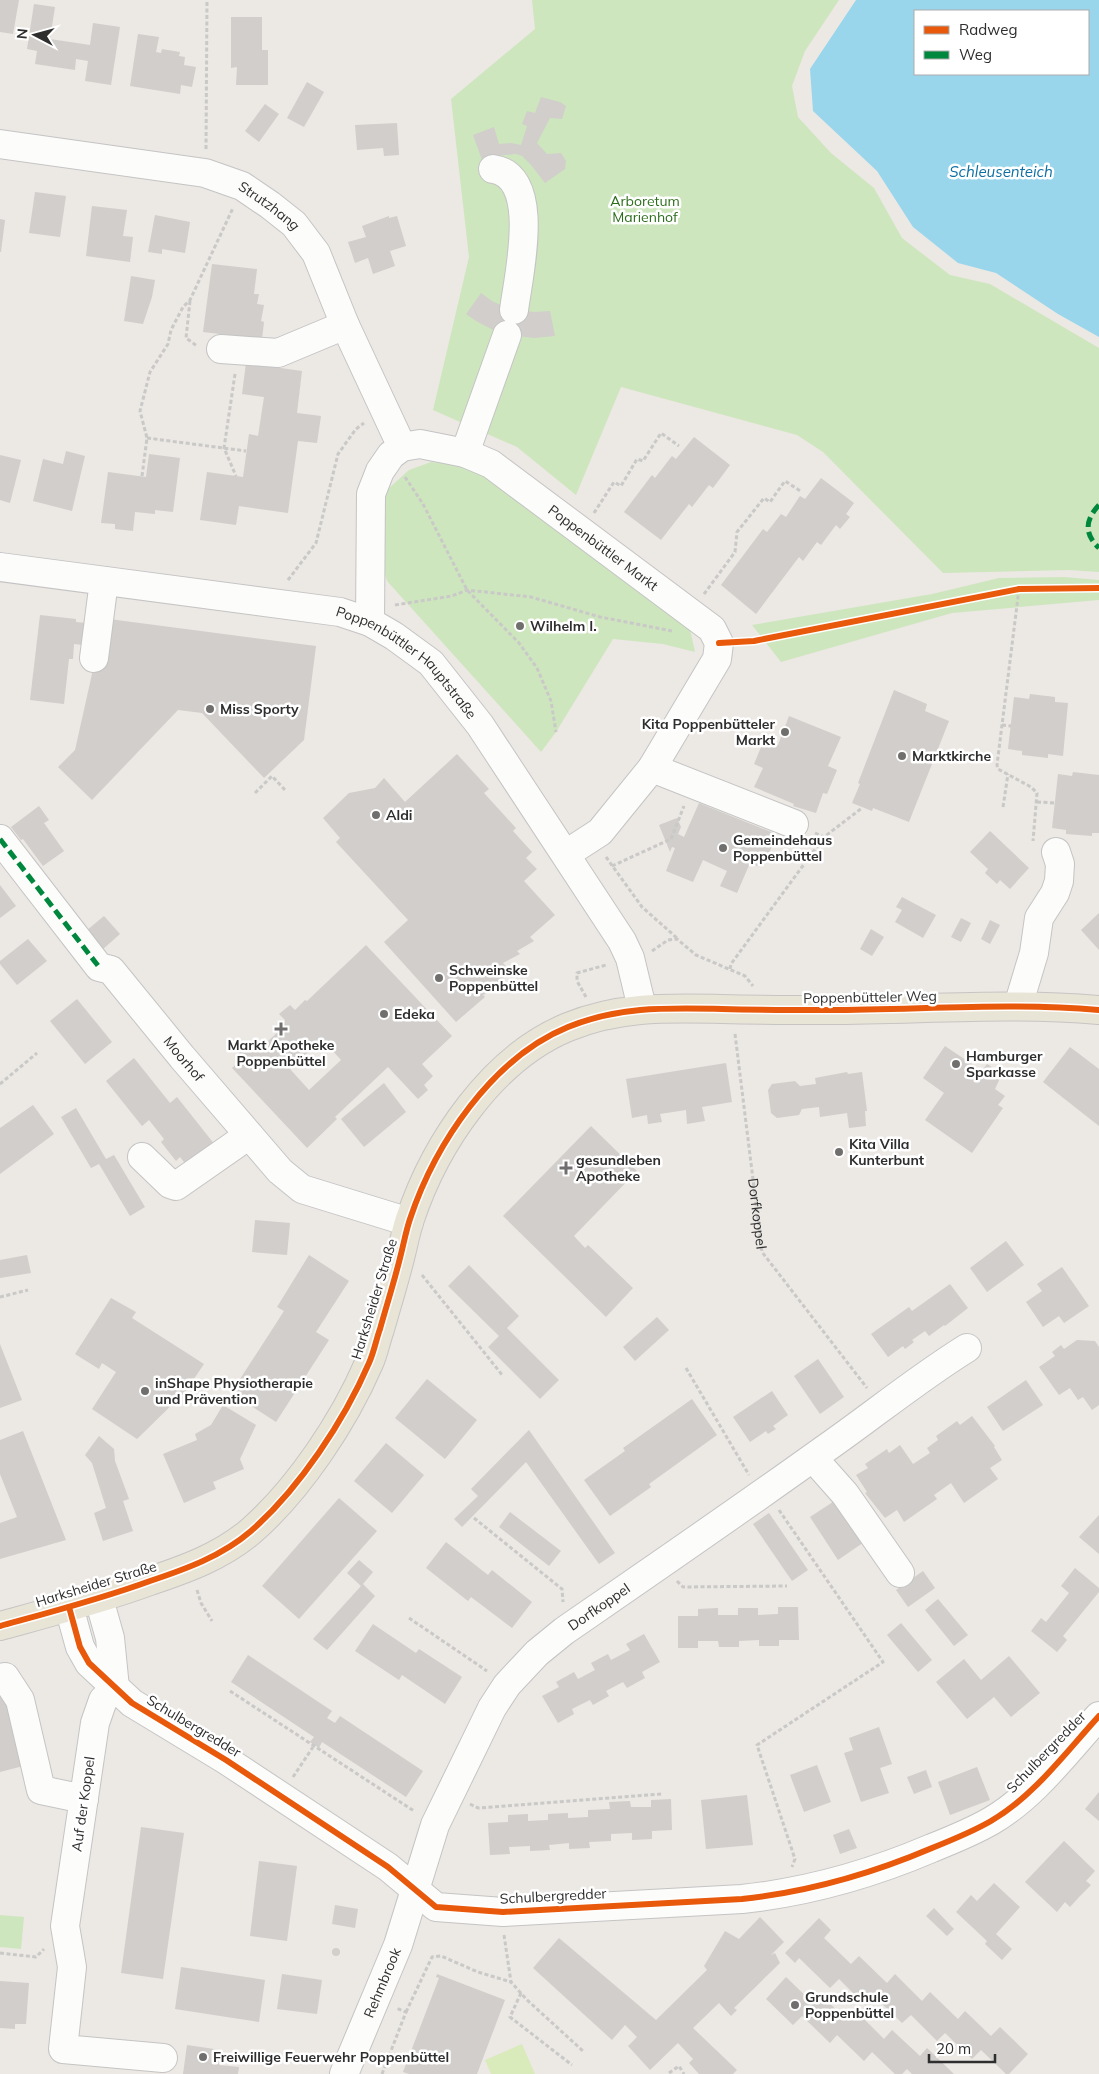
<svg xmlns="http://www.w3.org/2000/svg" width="1099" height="2074" font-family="Mulish,sans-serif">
<rect width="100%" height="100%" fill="#ece8e4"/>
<g fill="#cee6be">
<path d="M532,0H839L805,51L792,86L798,117L831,153L874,188L902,238L950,275L990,284L1099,348V572L1069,570L943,573L823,452L797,435L621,387L576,495L517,447L433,410L469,257L451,99L535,29Z"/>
<path d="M431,462L482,468L690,629L695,652L663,644L613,639L556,732L541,752L387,581L376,541L379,517L388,489L409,470Z"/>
<path d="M1064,577L1099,580V600L952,613L781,662L752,625L932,594L999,578Z"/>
<path d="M0,1915L24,1917L21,1949L0,1947Z"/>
</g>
<path fill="#d9eabb" d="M522,2044L535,2074H491L485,2060Z"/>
<path fill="#99d6ec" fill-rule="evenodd" d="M856,0H1099V337L1058,314L996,273L958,263L913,227L877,171L813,111L810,69ZM915,11H1088V74H915Z"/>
<g fill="#d1cecb" fill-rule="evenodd">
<path d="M0,0H19L13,34L0,32Z"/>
<path d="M34,4L55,7L50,39L90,45L93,23L120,27L111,85L85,81L88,61L76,59L75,70L35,64L37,51L27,49Z"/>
<path d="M231,17H262V50H268V85H236L237,67L231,68Z"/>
<path d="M138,34L159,37L156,52L161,53L162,49L180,52L179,56L185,57L184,65L196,67L192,87L181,85L180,94L130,86Z"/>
<path d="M307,82L324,92L304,127L287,118Z"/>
<path d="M541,97L560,102L566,106L562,119L550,118L537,143L547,154L561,153L566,161L565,169L545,183L531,165L522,156L516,154L495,156L482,160L473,135L494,127L499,144L511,143L521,145L527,126L522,124L527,111L535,113Z"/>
<path d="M265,104L279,114L259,142L245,131Z"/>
<path d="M397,123L399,155L384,156L383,148L357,150L355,125Z"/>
<path d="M35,192L66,196L60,237L29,233Z"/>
<path d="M92,206L127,210L123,236L133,237L130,262L86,256Z"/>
<path d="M155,215L190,222L185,253L162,249V254L148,252Z"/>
<path d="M389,216V218L397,216L406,246L390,251L395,266L373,274L368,258L355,263L348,242L366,237L362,226Z"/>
<path d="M0,219L5,220L1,252H0Z"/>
<path d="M212,264L257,269L254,294H259L257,304L264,305L261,321L264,322L262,339L203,332Z"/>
<path d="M131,276L155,280L152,297L143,324L124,321Z"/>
<path d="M481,293L492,301L507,308L534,312L550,311L555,336L534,338L507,335L499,333L476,321L466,314Z"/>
<path d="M246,363L302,371L297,413L321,416L317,443L298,441L288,513L239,506L236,525L200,520L207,472L243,477L249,434L258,436L264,397L242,394Z"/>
<path d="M694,437L730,465L713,488L709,485L692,507L689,504L661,540L624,512L652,475L655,478L672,456L676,459Z"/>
<path d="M66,451L85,456L72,511L33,501L43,459L63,464Z"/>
<path d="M149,454L180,458L173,512L155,510V514L135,512L133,531L115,529V524L101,523L108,472L146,477Z"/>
<path d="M0,455L21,460L10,503L0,500Z"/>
<path d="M821,478L854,503L846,514L850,517L840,529L836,525L821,545L817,542L803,561L799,557L756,614L721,585L763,529L767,532L781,514L786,517L800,496L805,499Z"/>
<path d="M40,615L76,619V622L86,623L83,645L74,644L73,659H69L64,704L30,700Z"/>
<path d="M109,619L316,646L304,740L264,778L202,713L178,710L92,800L58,767L75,750L94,665Z"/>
<path d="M894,690L927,704L925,711L949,721L909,822L873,808L872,811L852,803L860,784L858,783Z"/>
<path d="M1030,694L1055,697V702L1068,703L1063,756L1048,754V758L1022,755V751L1008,749L1014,697L1029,699Z"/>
<path d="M789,716L841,737L828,766L837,770L827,794L823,793L816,813L793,806L794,804L754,787L763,768L754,764L764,740L778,745Z"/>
<path d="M457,754L489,789L484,793L516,828L513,831L532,852L526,858L537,869L524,881L555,915L530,937L534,941L517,951L520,954L503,963L511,972L500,981L502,985L483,995L485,997L456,1022L384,942L408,920L336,842L340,838L323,818L349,793L375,788L384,778L405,802Z"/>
<path d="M1073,772L1099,775V833H1092V836L1066,834V830L1052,828L1058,774L1072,776Z"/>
<path d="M699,803L776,834L770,851L760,867L750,863L737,893L720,886L727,871L703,860L693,882L666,871L675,848L672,847L670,852L659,825L677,818L681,827L678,834L684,837Z"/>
<path d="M39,806L49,820L44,823L64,851L43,866L23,839L21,840L11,827Z"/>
<path d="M990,831L1029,868L1010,889L1000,880L997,884L985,873L988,869L970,852Z"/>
<path d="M0,885L16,906L0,918Z"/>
<path d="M902,897L936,915L923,938L895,922L902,910L896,907Z"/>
<path d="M1099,913V950L1081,930Z"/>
<path d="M104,916L120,934L102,950L86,931Z"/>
<path d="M961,918L971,923L961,942L951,937Z"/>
<path d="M990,920L1000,925L990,944L981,939Z"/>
<path d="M871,929L884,937L872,956L860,949Z"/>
<path d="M28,939L47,961L17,985L0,964V961Z"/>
<path d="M366,945L452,1036L422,1064L433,1076L424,1085L428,1090L418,1099L388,1067L335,1117L337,1119L307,1148L232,1068L243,1058L238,1053L250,1042L254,1047L262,1039L266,1043L278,1032L275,1029L285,1020L279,1014L290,1005L295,1010L305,1000L307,1001ZM322,1039L341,1060L309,1090L290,1069Z"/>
<path d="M77,999L112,1042L85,1064L50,1021Z"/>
<path d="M945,1046L982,1071L987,1064L1002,1074L995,1089L1005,1096L998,1105L1003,1108L972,1153L925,1120L944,1093L923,1078Z"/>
<path d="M1070,1047L1099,1069V1126L1043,1082Z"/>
<path d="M134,1058L170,1103L177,1097L219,1150L191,1171L180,1157L176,1161L161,1142L164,1139L149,1120L142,1126L106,1081Z"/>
<path d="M726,1063L732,1102L702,1107L705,1121L687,1124L686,1110L660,1114L662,1122L648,1124L647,1115L632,1118L626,1079Z"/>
<path d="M847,1072L848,1074L862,1072L867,1111H865L866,1126L849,1128L847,1113L820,1117L819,1107L802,1109L799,1115L777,1118L771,1113L768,1090L772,1084L795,1081L800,1086L816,1084L815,1078Z"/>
<path d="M384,1083L406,1112L364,1147L341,1119Z"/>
<path d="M33,1105L54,1134L0,1174V1128Z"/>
<path d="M76,1108L106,1159L114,1155L145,1207L130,1216L99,1164L91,1168L61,1117Z"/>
<path d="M591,1126L637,1171L574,1236L585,1248L588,1245L633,1288L606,1317L503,1216Z"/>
<path d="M255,1220L290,1223L287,1255L252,1252Z"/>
<path d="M1006,1241L1024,1265L987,1292L970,1268Z"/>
<path d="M27,1255L31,1273L0,1278V1260Z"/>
<path d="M309,1255L349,1281L316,1332L329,1340L276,1422L231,1393L284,1311L277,1307Z"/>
<path d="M469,1265L519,1316L507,1328L559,1380L540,1399L488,1347L499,1336L448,1286Z"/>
<path d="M1062,1267L1089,1306L1064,1323L1059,1316L1043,1327L1026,1302L1042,1291L1037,1284Z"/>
<path d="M950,1284L968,1308L945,1326L944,1325L929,1336L925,1331L912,1340L914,1342L905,1349L903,1346L888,1357L871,1334L909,1307L912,1311Z"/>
<path d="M111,1298L136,1312L132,1318L204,1364L185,1392L137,1439L92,1409L116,1372L102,1363L99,1369L75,1354Z"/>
<path d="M657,1317L669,1330L635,1361L623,1347Z"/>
<path d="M1077,1340L1095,1341L1099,1347V1405L1092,1410L1083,1397L1078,1400L1070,1388L1059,1395L1039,1367L1055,1356L1052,1352L1061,1345L1064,1349Z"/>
<path d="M0,1344L22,1400L0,1408Z"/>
<path d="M818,1359L844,1397L820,1414L794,1376Z"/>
<path d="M427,1379L477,1420L445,1459L395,1418Z"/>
<path d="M1026,1380L1043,1405L1003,1431L987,1407Z"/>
<path d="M772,1391L788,1415L773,1426L776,1429L768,1434L766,1431L750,1442L733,1417Z"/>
<path d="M692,1399L717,1435L649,1484L651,1487L610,1516L584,1480L625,1451L623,1448Z"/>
<path d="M223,1405L256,1425L240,1459L244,1469L213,1482L216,1489L184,1503L163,1454L197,1440L195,1434L211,1425Z"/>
<path d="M972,1416L995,1446L994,1447L1002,1460L990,1468L998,1479L964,1503L951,1483L934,1495L937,1499L904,1522L897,1510L885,1518L865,1493L867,1492L856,1475L868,1468L865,1464L887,1449L889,1453L900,1445L913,1464L930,1453L927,1448L938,1440L936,1436L957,1421L960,1425Z"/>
<path d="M529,1430L615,1553L599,1564L526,1462L462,1527L454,1519L478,1496L471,1489Z"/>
<path d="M23,1431L66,1540L0,1559V1523L17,1517L0,1474V1440Z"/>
<path d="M99,1436L114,1449L115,1461L129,1499L123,1501L133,1531L103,1541L94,1513L106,1508L92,1463L85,1455Z"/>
<path d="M386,1443L424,1475L392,1513L354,1481Z"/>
<path d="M842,1496L870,1538L838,1560L810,1517Z"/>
<path d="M339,1498L377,1531L299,1619L262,1586Z"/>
<path d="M510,1512L561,1551L549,1566L499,1527Z"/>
<path d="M769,1513L808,1570L792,1581L753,1524Z"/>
<path d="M1099,1515V1554L1079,1537Z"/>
<path d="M446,1542L488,1575L492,1570L532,1602L512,1628L471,1597L468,1601L426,1568Z"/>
<path d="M359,1560L373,1572L363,1584L375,1596L327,1650L313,1639L361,1586L347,1573Z"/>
<path d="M1075,1568L1099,1588V1592L1063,1636L1067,1640L1057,1652L1031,1631L1041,1618L1046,1622L1069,1593L1061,1586Z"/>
<path d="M923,1571L935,1588L908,1607L896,1590Z"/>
<path d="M938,1599L968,1635L954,1646L925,1610Z"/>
<path d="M778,1607H798L799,1640H779V1646H759V1640L739,1641V1647H719L718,1641H698V1648H678V1616H698V1609L718,1608V1615H738V1608H758V1615L778,1614Z"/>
<path d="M901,1623L932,1660L918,1672L887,1635Z"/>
<path d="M373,1624L416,1653L419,1649L462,1677L445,1704L402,1675L399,1680L355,1651Z"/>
<path d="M644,1634L660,1662L642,1672L645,1678L627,1688L623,1682L606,1691L609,1696L593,1705L590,1700L572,1709L574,1714L558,1723L542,1696L559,1687L556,1682L574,1672L578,1679L595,1670L591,1663L608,1654L611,1660L630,1650L626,1644Z"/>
<path d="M248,1655L332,1711L327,1718L335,1723L340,1716L423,1771L406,1797L322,1742L319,1748L310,1742L314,1737L231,1682Z"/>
<path d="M1009,1656L1040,1693L1011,1717L994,1697L967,1719L936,1682L964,1659L981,1680Z"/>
<path d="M0,1697L9,1699L27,1765L0,1772Z"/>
<path d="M879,1727L892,1764L880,1768L889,1793L861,1802L844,1753L853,1750L849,1738Z"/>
<path d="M817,1765L831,1802L804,1812L790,1775Z"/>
<path d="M977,1767L990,1800L950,1815L938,1782Z"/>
<path d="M926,1770L932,1787L914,1794L907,1777Z"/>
<path d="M1099,1792V1821L1085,1809Z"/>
<path d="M747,1795L753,1845L706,1849L701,1800Z"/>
<path d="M671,1799L672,1830L652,1831V1839L632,1840V1833L611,1834V1841L589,1842L590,1848L569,1849V1843L549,1845L550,1850L530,1851V1846L509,1847L510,1854L490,1855L488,1823L508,1822V1815L528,1814V1821L548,1820V1814L568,1813V1818L588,1817V1810L610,1809L609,1802L630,1801L631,1807H651V1800Z"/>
<path d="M141,1827L184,1833L163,1979L121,1973Z"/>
<path d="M849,1829L857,1848L840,1854L833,1835Z"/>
<path d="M1064,1841L1095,1871L1086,1881L1091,1885L1080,1896L1070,1907L1065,1902L1057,1912L1025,1882Z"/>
<path d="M259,1861L297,1866L287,1941L250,1936Z"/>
<path d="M994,1883L1020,1907L996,1934L1012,1949L1002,1960L985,1944L987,1941L956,1912L971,1895L977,1901Z"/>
<path d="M335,1905L358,1909L355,1928L332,1924Z"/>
<path d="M934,1908L954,1929L947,1936L926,1916Z"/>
<path d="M760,1917L784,1942L771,1955L775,1953L780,1963L734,2008L737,2010L731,2016L719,2003L693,2028L737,2070L733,2074H699L689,2063L693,2059L678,2043L650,2070L628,2046L637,2037L625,2025L612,2040L533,1968L559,1938L656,2020L707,1970L704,1966L725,1931L739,1939Z"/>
<path d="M819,1918L831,1930L824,1938L851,1964L859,1956L887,1983L895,1974L922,2001L930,1992L958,2019L965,2011L991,2036L1000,2027L1028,2054L1009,2074H1006L981,2050L972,2059L945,2033L937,2041L911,2015L902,2023L875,1997L866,2006L839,1979L830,1988L799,1958L795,1963L785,1953Z"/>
<circle cx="336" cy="1952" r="4"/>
<path d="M181,1967L265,1980L259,2022L175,2009Z"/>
<path d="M282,1974L322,1980L317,2014L277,2009Z"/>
<path d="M437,1974L505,2000L477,2074H409L403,2072L439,1978L436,1977Z"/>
<path d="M786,1977L813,2003L821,1995L848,2021L857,2012L884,2039L892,2030L920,2056L927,2048L954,2074H912L907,2069L902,2074H895L872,2052L864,2061L837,2035L830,2043L802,2016L793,2025L766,1999Z"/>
<path d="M0,1981L29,1983L26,2024H15V2029L0,2028Z"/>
<path d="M187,2045L221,2050L219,2065L239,2067L238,2074H183Z"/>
</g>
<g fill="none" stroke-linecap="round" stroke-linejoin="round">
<g stroke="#c5c4c5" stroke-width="30">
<g id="minor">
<path id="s2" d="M0,144L205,173L242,186L270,205L294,224L316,253L345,325L402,447"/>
<path d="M493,169C543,176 518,277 514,310"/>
<path d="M221,349L278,353L345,325"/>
<path d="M465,453L507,335"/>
<path id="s3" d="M0,567L340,612L370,622L394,636L431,663L480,725L622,941L630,958L642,1008"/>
<path id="s4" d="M370,622L371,494L380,471L391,455L402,447L420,444L465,453L491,464L712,629L719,643L717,659L652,768L600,832L566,854"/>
<path d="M94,658L104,581"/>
<path d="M652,768L794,824"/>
<path id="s5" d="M0,839L99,967L111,970L182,1057L280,1171L302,1189L409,1222"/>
<path d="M1018,1006L1034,953L1039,918L1055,893L1059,881L1060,864L1056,852"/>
<path d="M142,1157L170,1184L176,1186L249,1135"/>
<path d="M813,1458L845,1494L900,1573"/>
<path d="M99,1599L110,1638L115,1688"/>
<path d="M69,1607L80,1647L89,1663L132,1703L226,1760L388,1867L436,1907L503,1912L742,1899C808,1892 871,1874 932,1848C952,1840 972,1832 991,1821C1034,1796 1066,1752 1099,1716"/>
<path d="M0,1678L5,1677L20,1700L41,1790L84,1799"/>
<path d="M115,1688L103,1700L95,1723L65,1926L72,1967L63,2049L163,2058"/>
<path id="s6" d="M344,2074L398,1945L435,1825L492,1708L507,1685L537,1653L564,1631C651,1571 737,1512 822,1451C871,1417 917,1379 967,1348"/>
</g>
</g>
<g stroke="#c6c5c4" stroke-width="30">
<path id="major" d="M0,1626C51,1612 101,1599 150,1581C186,1569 222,1556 251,1531C299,1489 344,1421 369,1363C374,1352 376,1340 380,1329C387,1304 395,1279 401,1254C404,1242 406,1231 410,1219C435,1144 492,1058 568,1027C620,1006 667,1008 722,1009C758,1010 793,1010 829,1010C919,1010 1009,1002 1099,1010"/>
</g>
<g stroke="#c9c9c8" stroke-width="3" stroke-dasharray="4 2.5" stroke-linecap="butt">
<path d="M206,149L207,0"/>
<path d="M190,301L186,338L197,346"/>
<path d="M235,374L224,448L236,476"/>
<path d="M147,438L246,451"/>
<path d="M142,476L147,438L140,411L150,372L168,344L171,330L183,307L190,300L233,208"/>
<path d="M405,477L423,504L467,590L519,643L537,668L551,701L556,732"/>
<path d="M594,513L614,482L621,486L637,459L643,461L661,433L679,446"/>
<path d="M288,580L316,543L338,454L356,429L364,423"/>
<path d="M1019,589L997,765L998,769L1031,787L1037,793L1033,841"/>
<path d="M704,594L735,552L737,532L764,498L770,502L785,481L802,492"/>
<path d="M395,605L452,596L467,590L531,597L600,617L672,631"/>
<path d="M1002,725L1011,726"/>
<path d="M255,793L272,776L286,791"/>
<path d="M1037,802L1055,803"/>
<path d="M1003,807L1008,774"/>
<path d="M815,833L824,837L862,808"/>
<path d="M606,857L642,907L677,938"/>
<path d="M612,866L671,839L684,806"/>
<path d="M652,951L668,940L677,939L696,955L745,976L753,986"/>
<path d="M730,969L731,964L824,837"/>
<path d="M586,997L577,981V973L606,965"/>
<path id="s1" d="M735,1034L762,1252L867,1388"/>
<path d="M0,1084L37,1053"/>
<path d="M422,1275L503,1376"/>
<path d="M0,1297L28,1290"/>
<path d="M686,1368L749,1475"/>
<path d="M779,1510L883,1662L757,1745L795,1859L792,1867"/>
<path d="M474,1518L562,1589L563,1602"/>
<path d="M677,1581L683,1587L787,1586"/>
<path d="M197,1590L201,1603L212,1621"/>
<path d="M409,1618L487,1671"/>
<path d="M230,1691L414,1811"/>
<path d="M293,1777L313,1747"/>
<path d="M470,1804L478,1808L662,1794"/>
<path d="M504,1935L511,1982L526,1999L583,2051"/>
<path d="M0,1953L36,1957L44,1949"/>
<path d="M521,1993L510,2017L572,2065"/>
<path d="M406,2012L432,1957L441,1956L478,1972L511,1982"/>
<path d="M669,2073L679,2066L684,2074"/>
<path d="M382,2074L406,2012L396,2008"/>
</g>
<use href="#minor" stroke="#fcfcfb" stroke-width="28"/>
<use href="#major" stroke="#e8e4d6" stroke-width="28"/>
<g stroke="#00873e" stroke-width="5" stroke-dasharray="10 5" stroke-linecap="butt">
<path d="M1099,505C1085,520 1084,534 1099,548"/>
<path d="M0,839L99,967"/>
</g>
<g stroke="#fff" stroke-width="9">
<g id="cycleway">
<path d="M719,643L754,641L1019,589L1099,588"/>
<path d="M69,1607L80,1647L89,1663L132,1703L226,1760L388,1867L436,1907L503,1912L742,1899C808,1892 871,1874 932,1848C952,1840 972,1832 991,1821C1034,1796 1066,1752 1099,1716"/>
<path d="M0,1626C51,1612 101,1599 150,1581C186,1569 222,1556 251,1531C299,1489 344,1421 369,1363C374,1352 376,1340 380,1329C387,1304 395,1279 401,1254C404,1242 406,1231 410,1219C435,1144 492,1058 568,1027C620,1006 667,1008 722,1009C758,1010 793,1010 829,1010C919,1010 1009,1002 1099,1010"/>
</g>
</g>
<use href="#cycleway" stroke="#e8590c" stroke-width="6"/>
</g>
<g fill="#706f6e" stroke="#fff" stroke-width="2">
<circle cx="520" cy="626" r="5"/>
<circle cx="210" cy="709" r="5"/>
<circle cx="785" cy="732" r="5"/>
<circle cx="902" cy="756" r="5"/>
<circle cx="376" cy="815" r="5"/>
<circle cx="723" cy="848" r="5"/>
<circle cx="439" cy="978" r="5"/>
<circle cx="384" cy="1014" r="5"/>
<path d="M278.5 1021.5h5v5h5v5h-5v5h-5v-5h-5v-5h5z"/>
<circle cx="956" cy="1064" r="5"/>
<circle cx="839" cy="1152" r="5"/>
<path d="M563.5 1160.5h5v5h5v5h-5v5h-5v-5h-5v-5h5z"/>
<circle cx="145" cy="1391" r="5"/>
<circle cx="795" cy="2005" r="5"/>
<circle cx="203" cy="2057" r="5"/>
</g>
<g text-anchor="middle" stroke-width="5" stroke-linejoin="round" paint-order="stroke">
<g font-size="14" fill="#2c6e1b" stroke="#fff">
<text x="645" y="206">Arboretum<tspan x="645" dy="16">Marienhof</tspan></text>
</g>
<g font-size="14" fill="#2e2e2e" stroke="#fff">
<text dy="5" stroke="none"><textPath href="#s2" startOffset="280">Strutzhang</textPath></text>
<text dy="5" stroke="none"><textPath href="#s4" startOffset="418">Poppenbüttler Markt</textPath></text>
<text dy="5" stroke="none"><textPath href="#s3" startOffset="428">Poppenbüttler Hauptstraße</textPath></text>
<text transform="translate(870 997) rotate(-1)" y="5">Poppenbütteler Weg</text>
<text dy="5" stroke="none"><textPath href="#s5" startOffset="289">Moorhof</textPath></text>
<text dy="5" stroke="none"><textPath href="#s1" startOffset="181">Dorfkoppel</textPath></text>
<text transform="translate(374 1299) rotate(-73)" y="5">Harksheider Straße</text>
<text transform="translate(96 1584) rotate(-17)" y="5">Harksheider Straße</text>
<text dy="5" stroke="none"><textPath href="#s6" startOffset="544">Dorfkoppel</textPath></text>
<text transform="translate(194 1726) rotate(31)" y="5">Schulbergredder</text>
<text transform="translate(1046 1752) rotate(-46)" y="5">Schulbergredder</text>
<text transform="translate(83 1804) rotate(-82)" y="5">Auf der Koppel</text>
<text transform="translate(553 1896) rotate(-3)" y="5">Schulbergredder</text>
<text dy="5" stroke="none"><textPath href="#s6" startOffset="99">Rehmbrook</textPath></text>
</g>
<g font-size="14" font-weight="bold" fill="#2e2e2e" stroke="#fff" text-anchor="start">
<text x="530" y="631">Wilhelm I.</text>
<text x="220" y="714">Miss Sporty</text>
<text x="775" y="729" text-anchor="end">Kita Poppenbütteler<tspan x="775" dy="16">Markt</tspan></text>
<text x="912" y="761">Marktkirche</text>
<text x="386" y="820">Aldi</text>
<text x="733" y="845">Gemeindehaus<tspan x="733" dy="16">Poppenbüttel</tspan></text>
<text x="449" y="975">Schweinske<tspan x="449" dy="16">Poppenbüttel</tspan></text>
<text x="394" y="1019">Edeka</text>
<text x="281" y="1050" text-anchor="middle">Markt Apotheke<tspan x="281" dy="16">Poppenbüttel</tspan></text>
<text x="966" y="1061">Hamburger<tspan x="966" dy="16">Sparkasse</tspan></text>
<text x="849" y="1149">Kita Villa<tspan x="849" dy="16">Kunterbunt</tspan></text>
<text x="576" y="1165">gesundleben<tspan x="576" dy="16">Apotheke</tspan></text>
<text x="155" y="1388">inShape Physiotherapie<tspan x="155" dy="16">und Prävention</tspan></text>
<text x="805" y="2002">Grundschule<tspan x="805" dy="16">Poppenbüttel</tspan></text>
<text x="213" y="2062">Freiwillige Feuerwehr Poppenbüttel</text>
</g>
<g font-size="15" font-style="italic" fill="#0d6fa3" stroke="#fff">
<text x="1001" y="177">Schleusenteich</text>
</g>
</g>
<rect x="914" y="10" width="175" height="65" fill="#ffffff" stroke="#ababab"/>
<rect x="924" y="26" width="25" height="8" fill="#e8590c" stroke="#ababab"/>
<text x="959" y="35" font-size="15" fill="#2e2e2e">Radweg</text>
<rect x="924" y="51" width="25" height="8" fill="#00873e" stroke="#ababab"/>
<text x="959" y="60" font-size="15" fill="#2e2e2e">Weg</text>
<g transform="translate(35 35) rotate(276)" stroke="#ffffff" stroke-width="4" paint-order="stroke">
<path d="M0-4L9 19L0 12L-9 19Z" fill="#2e2e2e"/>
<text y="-8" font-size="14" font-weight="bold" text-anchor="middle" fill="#2e2e2e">N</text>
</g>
<path d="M929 2054v8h66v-8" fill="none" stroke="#2e2e2e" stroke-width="2.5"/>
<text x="936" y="2054" font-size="15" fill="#2e2e2e" stroke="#ffffff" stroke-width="4" paint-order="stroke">20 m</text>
</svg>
